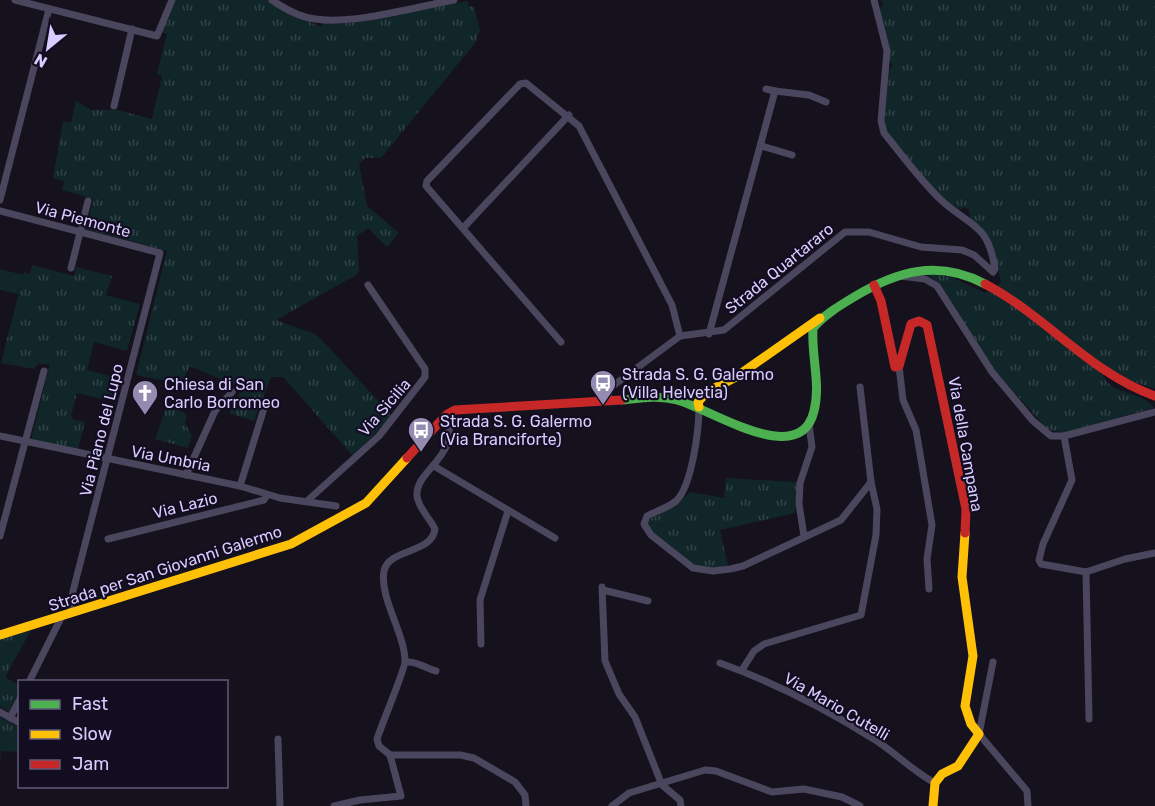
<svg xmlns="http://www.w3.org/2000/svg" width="1155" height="806" font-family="Rubik,sans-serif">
<defs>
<pattern id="grass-tufts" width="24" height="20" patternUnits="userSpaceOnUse" patternTransform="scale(1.5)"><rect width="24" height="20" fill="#112629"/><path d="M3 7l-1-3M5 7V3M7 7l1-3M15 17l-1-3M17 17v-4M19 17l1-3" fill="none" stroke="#334449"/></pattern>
</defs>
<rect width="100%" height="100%" fill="#15121d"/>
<g fill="url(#grass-tufts)">
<path d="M175,0H267L291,14L321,27L323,23L341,24L468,1V6L474,7L480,30L475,43L381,158H365L359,164L367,206L399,233L387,247L368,228L357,236L359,271L356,275L276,320L315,334L321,339L392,416L353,456L283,377H271L254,421L229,413L239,394V387L190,366L181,384L136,375L167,251L85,229L94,199L62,190L64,181L53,178L63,121L71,123L76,101L91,110H117L152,119L162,76L157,74L167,34L161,32Z"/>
<path d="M880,0H1155V389L1123,378L1108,367L1103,376C1112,395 1142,391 1154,408L1064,433L1047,429L994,369L940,284L926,274L951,277L985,293L1001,283C996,257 991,236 970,219L969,210L964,207L960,210C929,193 905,158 884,129L889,71L893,64L889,62V46L879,8L884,5Z"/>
<path d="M32,265L74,276L76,267L112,276L106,295L140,304L127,351L94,342L87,370L121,379L115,402L77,393L71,416L74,420L85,422L78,449L31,440L50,364H38L34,369L1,363L24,272L30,274Z"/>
<path d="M171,405L187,415L185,423L192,436L188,448L155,439L167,406Z"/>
<path d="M726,478L797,482L795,513L720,530L728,566C718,568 704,570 694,566C682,560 654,536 647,525L648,520L676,506L690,492L724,498Z"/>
<path d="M31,630L5,677L19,685V693L9,712L0,706V639Z"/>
<path d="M0,717L20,728L19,752L1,751L0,760Z"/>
</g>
<path fill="#112629" d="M0,269L24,275L18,294L0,290Z"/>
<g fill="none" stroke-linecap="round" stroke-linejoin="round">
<g stroke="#4a465e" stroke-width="7">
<path d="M15,0L157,36L172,0"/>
<path d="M272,0C285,9 299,17 315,19C353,25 415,7 454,0"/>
<path d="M874,0L887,51L881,121L884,133C902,155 920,180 941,200C970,227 988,222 995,269L993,272"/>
<path d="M775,91L809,95L826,102"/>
<path d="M114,106L132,29"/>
<path d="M762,146L792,155"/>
<path d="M0,200L49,9"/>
<path d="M0,211L160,253L73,591L70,614"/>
<path d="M464,227L569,115"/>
<path d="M71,268L88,201"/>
<path d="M900,276L925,279L937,286L992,372L1033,421L1051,436H1064L1155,412"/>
<path d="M709,334L775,91L766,89"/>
<path d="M561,342L426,186L427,181L520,84L526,83L579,126L672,305L680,336"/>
<path d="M899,366L903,400L916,430L932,525L927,559L929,589"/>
<path d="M607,401L610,388L680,336L724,330L845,232H869L921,247L962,250L974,255L993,272"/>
<path d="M699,407C699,429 692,486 676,501C668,508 656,511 647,516L644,524L651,535L693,568L713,571L730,569L743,566L841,520L871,482"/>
<path d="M0,436L240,486L280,498L336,506"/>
<path d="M1064,436L1072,480L1043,544L1039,560L1041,564L1086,572L1125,559L1155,553"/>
<path d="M434,466L555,538"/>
<path d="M186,475L215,411L232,392"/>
<path d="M240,486L266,402"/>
<path d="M307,501L379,436L425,377V369L368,285"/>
<path d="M0,536L44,371"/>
<path d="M804,536L799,504L800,483L812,447L809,424"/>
<path d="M108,539L264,500L267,495"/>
<path d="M1086,572L1089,719"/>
<path d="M602,587L605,661L619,694L635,717L662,785L680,800L681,806"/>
<path d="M603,590L648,601"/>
<path d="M481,644L480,600L508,511"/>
<path d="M406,662C417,661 425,668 436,671"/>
<path d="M993,662L979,734L1027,791L1028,806"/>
<path d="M720,663C773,682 824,708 872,738C894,751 912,771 935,783"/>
<path d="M742,670L754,651L764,644L861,615L876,535L877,509L871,482L860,387"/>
<path d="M29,682L62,616"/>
<path d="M0,712L20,723"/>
<path d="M10,718L20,699"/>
<path d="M278,739L280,806"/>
<path d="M390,755H460L474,758L515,782L525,795L526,806"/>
<path d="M334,806L360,800L401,796L390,755L379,746L377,739C381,726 406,667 405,661C405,634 379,597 384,571C389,548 432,554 435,529C430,519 418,507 417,496C415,469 462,457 446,415"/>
<path d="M612,806L629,793L705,770L716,771L772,792L804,789L842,797L860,806"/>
</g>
<path stroke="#4caf50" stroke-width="9" d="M622,400C641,398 659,395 677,400C711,409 800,470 814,411C821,384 811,355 813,328C824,315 839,306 854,297C897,271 938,259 985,284"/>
<g stroke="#ffc107" stroke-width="9">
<path d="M699,407L698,402L707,392L736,377L820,318"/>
<path d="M0,635L291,544L366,503L407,458"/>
<path d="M933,806L935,783L942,774L958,766L979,734L971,724L965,706L973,656L962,577L965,533"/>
</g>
<g stroke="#c62828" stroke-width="9">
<path d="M985,284C1046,316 1090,373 1155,396"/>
<path d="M874,285L881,301L895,367L899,366L911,324L919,321L927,325L966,509L965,533"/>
<path d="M407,458L446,415L455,410L622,400"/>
</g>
</g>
<defs>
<g id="bus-pin" transform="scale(1.35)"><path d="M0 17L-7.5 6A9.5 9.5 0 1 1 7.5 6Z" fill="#948cb0" stroke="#130d21"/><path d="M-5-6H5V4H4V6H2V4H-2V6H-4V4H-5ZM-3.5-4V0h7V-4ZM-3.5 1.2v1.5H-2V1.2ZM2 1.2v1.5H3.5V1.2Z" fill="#fff"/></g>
<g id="church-pin" transform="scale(1.35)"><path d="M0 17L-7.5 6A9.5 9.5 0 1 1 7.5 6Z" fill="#948cb0" stroke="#130d21"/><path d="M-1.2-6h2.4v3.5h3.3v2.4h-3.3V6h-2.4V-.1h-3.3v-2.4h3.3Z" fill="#fff"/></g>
</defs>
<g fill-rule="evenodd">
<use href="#bus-pin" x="603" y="383"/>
<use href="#church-pin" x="145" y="393"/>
<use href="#bus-pin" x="421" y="430"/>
</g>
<g text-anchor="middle" stroke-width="4.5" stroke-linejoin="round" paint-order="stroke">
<g font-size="16" fill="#d9cdff" stroke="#130d21">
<text transform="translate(83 219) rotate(15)" y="6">Via Piemonte</text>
<text transform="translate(779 268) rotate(-39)" y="6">Strada Quartararo</text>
<text transform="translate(384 407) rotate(-49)" y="6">Via Sicilia</text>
<text transform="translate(101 430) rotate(-76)" y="6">Via Piano del Lupo</text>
<text transform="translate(966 444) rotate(80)" y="6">Via della Campana</text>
<text transform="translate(171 458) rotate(11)" y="6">Via Umbria</text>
<text transform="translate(185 505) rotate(-14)" y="6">Via Lazio</text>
<text transform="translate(165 568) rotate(-18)" y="6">Strada per San Giovanni Galermo</text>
<text transform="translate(837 706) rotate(30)" y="6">Via Mario Cutelli</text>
</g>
<g font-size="16" fill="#d9cdff" stroke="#130d21" text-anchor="start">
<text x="622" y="380">Strada S. G. Galermo<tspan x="622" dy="18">(Villa Helvetia)</tspan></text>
<text x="164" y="390">Chiesa di San<tspan x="164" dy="18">Carlo Borromeo</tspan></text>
<text x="440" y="427">Strada S. G. Galermo<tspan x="440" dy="18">(Via Branciforte)</tspan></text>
</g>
</g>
<rect x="18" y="680" width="210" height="108" fill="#130d21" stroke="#625a7a" stroke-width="1.5"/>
<rect x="30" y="700" width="30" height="9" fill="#4caf50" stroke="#625a7a" stroke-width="1.5"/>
<text x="72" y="710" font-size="18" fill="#d9cdff">Fast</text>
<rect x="30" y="730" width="30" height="9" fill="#ffc107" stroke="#625a7a" stroke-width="1.5"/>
<text x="72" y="740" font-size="18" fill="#d9cdff">Slow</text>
<rect x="30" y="760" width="30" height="9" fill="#c62828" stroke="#625a7a" stroke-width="1.5"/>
<text x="72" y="770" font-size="18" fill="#d9cdff">Jam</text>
<g transform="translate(48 48) rotate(210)" stroke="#130d21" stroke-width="4.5" paint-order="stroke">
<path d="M0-4.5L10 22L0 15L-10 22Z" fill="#d9cdff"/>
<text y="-9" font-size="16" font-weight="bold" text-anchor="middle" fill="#d9cdff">N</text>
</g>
</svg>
